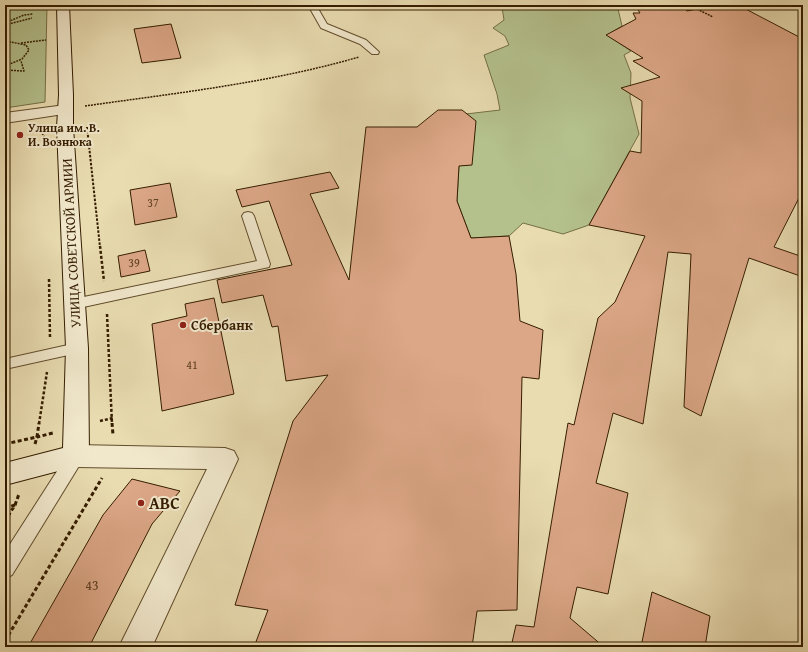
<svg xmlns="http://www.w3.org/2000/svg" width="808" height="652" font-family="'Gentium Book Plus',serif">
<rect width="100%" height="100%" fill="#e9dcb1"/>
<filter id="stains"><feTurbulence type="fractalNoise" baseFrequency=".005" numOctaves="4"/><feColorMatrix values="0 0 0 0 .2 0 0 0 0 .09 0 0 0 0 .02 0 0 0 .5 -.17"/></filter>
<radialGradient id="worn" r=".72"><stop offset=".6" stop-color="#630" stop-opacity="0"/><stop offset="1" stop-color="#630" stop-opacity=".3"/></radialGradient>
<g fill="#b4c18d" stroke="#746f46">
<path d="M5,5H47L45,102L5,108Z"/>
<path d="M500,5H635L636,6L618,9L622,26L607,35L631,51L624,55L631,73L630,98L639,134L589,225L563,234L523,223L509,236L471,238L457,201L459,166L466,114L500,110L497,94L484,55L509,45L505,36L493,28L504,20L502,7Z"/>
</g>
<g fill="#dca787" stroke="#351d00">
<path d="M635,5H681L687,11L717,5H738L803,39V190L774,247L803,257V277L749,258L701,416L684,407L691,254L668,252L643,424L613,413L596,483L628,493L608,594L577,587L570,618L604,647H511L516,625L534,627L568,423L574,425L598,318L615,302L645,236L589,225L630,151L641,153L642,101L621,88L660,77L633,61L643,58L606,35L636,19L633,13H640Z"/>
<path d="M171,24L181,58L142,63L134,29Z"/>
<path d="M438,110H462L476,121L472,165L459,166L457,201L471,238L509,236L516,274L520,321L543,330L539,379L522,377L517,610L477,611L472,647H254L268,610L235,605L293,421L328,375L286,381L278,326L272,327L263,295L222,303L217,280L292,265L269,201L242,207L236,190L330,172L339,188L310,194L349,280L366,127H417Z"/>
<path d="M170,183L177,217L135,225L130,190Z"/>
<path d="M145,250L150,271L121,277L118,256Z"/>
<path d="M214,298L234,394L162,411L152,324L187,316L185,304Z"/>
<path d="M132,479L180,491L152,524L89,647H28L103,515Z"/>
<path d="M652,592L710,616L705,647H641Z"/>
</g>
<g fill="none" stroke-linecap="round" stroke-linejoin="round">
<g stroke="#624d2c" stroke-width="2">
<g id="lane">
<path d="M308,5H316L327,24L366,40L379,52L378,54H372L360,44L321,28Z"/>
<path d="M248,212L252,213L254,216L270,264L269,267L74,309L69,307L67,304L69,301L74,299L257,261L242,216L244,213Z"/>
<path d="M77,343L82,344L84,348L82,352L5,369V359Z"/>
<path d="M76,449L82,451L84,456L82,461L12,575L5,578V552L70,451Z"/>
</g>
</g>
<g stroke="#624d2c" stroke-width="2">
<g id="street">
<path d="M65,105L70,107L73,110L70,113L5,123V113Z"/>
<path d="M76,445L225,448L234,451L238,459L152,647H119L207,469L76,467L67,464L63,456L67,448Z"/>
</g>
</g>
<g stroke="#351d00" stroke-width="2">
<path id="secondary" d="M57,5H69L73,95V127L88,348L89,456L85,464L5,485V463L63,448L66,348L57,127L59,95Z"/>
</g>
<g stroke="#351d00" stroke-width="1.5" stroke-dasharray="2 1" stroke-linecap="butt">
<path d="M689,5L713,17"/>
<path d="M5,23L24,15L33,14"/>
<path d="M5,25L32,18"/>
<path d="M5,38L6,41L26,45L29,50L22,59L5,66"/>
<path d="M5,42V49"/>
<path d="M21,43L46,40"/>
<path d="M5,70L24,71L21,61"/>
<path d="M85,106C177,93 269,83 359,57"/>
</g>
<g stroke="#351d00" stroke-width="2" stroke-dasharray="2.5 1.5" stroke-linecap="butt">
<path d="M87,127L100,247"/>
<path d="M800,128L803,127"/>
<path d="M40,129L45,138"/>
</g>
<g stroke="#351d00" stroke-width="2.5" stroke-dasharray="3 2" stroke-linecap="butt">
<path d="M100,246L104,281"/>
<path d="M49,279L50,338"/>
<path d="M107,314L112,424"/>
<path d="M100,421L113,418"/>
<path d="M39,424L47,372"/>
</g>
<g stroke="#351d00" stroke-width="3" stroke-dasharray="4 2.5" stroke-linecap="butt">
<path d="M112,423L113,435"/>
<path d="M5,444L37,437L39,423"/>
<path d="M35,444L37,437L53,433"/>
<path d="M15,505L19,494"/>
<path d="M5,508L15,505L5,521"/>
<path d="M5,641L102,478"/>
</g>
<use href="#lane" fill="#f1e8cc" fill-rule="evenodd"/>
<use href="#street" fill="#f1e8cc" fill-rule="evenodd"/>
<use href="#secondary" fill="#f1e8cc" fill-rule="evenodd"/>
</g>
<g fill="#8f2418" stroke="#f1e8cc" stroke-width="1.5">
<circle cx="20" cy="135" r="4"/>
<circle cx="183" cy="325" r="4"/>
<circle cx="141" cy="503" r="4"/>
</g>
<g text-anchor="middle" stroke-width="4" stroke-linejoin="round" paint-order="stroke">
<g font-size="12" font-weight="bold" fill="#351d00" stroke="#f1e8cc" text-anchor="start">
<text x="28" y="132">Улица им. В.<tspan x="28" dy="14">И. Вознюка</tspan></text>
</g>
<g font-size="12" fill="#5f4022">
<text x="153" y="207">37</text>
<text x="134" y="267">39</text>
<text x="192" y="369">41</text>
</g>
<g font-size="14" fill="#351d00" stroke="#f1e8cc">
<text transform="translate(71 243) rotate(-93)" y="5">УЛИЦА СОВЕТСКОЙ АРМИИ</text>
</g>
<g font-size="14" font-weight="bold" fill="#351d00" stroke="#f1e8cc" text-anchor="start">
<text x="191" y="330">Сбербанк</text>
</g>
<g font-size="14" fill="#5f4022">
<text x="92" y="590">43</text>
</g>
<g font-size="17" font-weight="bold" fill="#351d00" stroke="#f1e8cc" text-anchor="start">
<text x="149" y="509">ABC</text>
</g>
</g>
<rect width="808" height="652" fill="none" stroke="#e9dcb1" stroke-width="20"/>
<rect x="6" y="6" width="796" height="640" fill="none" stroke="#351d00" stroke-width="2"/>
<rect x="10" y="10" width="788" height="632" fill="none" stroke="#351d00"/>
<rect width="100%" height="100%" filter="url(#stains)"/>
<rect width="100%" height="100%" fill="url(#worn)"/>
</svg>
